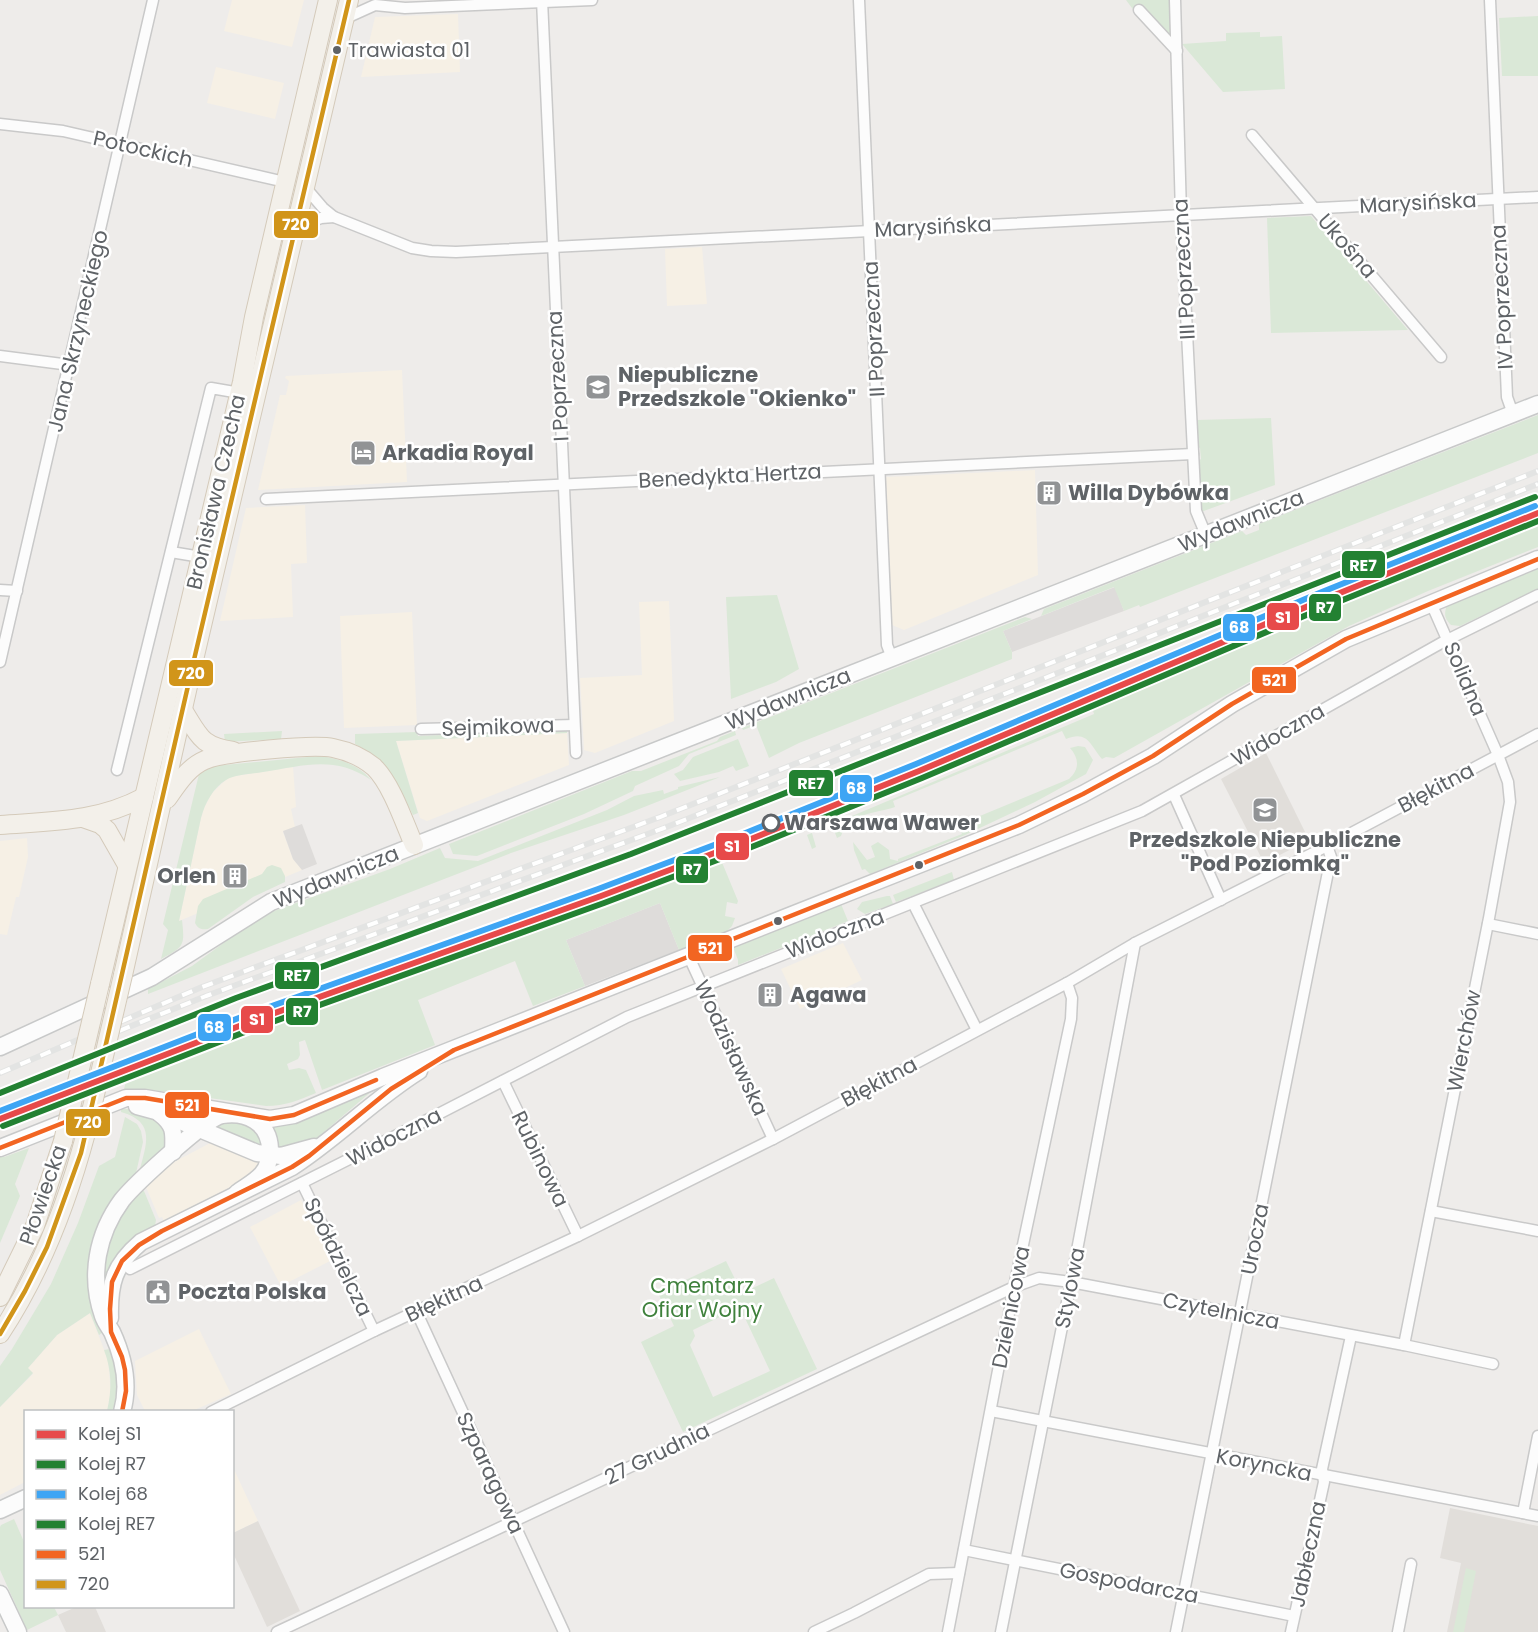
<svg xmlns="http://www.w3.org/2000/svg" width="1538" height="1632" font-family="Poppins,sans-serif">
<rect width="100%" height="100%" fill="#eeecea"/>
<g fill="#f6f0e5">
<path d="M232,0H304L292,47L224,31Z"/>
<path d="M458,14L460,72L361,77L375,17Z"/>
<path d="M216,67L284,83L275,119L207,103Z"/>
<path d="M702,247L707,304L667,306L665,249Z"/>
<path d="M402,370L407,482L258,490L280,395H286L289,381L285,378L286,376Z"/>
<path d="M1035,470L1038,575L904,630L892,625L886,477Z"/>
<path d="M305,505L307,563L291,564L293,617L220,621L246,508Z"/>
<path d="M669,601L674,721L595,753L584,750L580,678L642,675L639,602Z"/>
<path d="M412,612L417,725L344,728L340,616Z"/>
<path d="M567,733L569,765L427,821L420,818L396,741Z"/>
<path d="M293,767L296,807L291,809L295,827L283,832L293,859L302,870L179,921L201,818L204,808L212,793L229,777Z"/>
<path d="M27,838L28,857L19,897H16L7,935L0,934V841Z"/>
<path d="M843,943L862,980L800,1009L781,969Z"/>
<path d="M214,1141L262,1161L259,1167L246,1179L205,1201L164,1221L162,1217L159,1218L146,1187L157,1171Z"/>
<path d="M301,1200L332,1260L281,1286L250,1227Z"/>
<path d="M90,1313L108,1360L111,1392L107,1411L26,1412L25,1482L0,1495V1407L33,1374L28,1368L57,1335Z"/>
<path d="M199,1329L231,1394L192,1411H145L137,1395L135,1361Z"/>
<path d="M232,1465L258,1521L233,1533H232Z"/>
</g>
<g fill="#dedcda">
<path d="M1115,587L1124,611L1012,652L1003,631Z"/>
<path d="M302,824L317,864L302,870L293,859L283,831Z"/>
<path d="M660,903L679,950L585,986L566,940Z"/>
</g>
<g fill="#e1deda">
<path d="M1266,753L1309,840L1264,863L1221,779Z"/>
<path d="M1450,1508L1538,1526V1632H1447L1461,1563L1440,1558Z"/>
<path d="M258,1521L300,1611L267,1627L233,1553V1533Z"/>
<path d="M76,1607H95L106,1632H66L58,1615Z"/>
</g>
<g fill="#dae8d7" fill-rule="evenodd">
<path d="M1126,0H1170V36L1143,5L1135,12Z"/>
<path d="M1538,16V76H1502L1499,18Z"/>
<path d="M1260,32V37L1282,36L1285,89L1223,92L1182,44L1226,41V33Z"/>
<path d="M1311,216L1408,330L1271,333L1267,218Z"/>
<path d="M1538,415V453L1140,607L1139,605L1124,611L1114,587L1041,616L1044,609L1242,531L1246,535L1259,530V524Z"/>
<path d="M1271,418L1275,485L1201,512L1198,461L1201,459L1200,448L1198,447L1196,420Z"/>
<path d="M1538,522V547L1428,591L1349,626L1114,758L1106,757L1102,759C1090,745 1088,730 1066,739L1062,731L893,801L895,807C875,814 849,812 841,836L837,838L832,825L812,833L816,847L812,849L807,835L1094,714L1092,707L1227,647Z"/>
<path d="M1538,566V589L1460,626L1451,625C1444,618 1444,614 1447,605Z"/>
<path d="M777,595L799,669L776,682L731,699L726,597Z"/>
<path d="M1025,617L1032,619L1003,631L1012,652V659L799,743L769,758L756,725L743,730L742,728Z"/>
<path d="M567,730V733L396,741L418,813L413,815C396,782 389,762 355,744V734L417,732L418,736Z"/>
<path d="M282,731L281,739L225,742L224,734Z"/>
<path d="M735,731L736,735L689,754L679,766L635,786L633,791L584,814L477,856L453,854L449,844L632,771H641L717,741L720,737Z"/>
<path d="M738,739L749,766L736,771L733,766L719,772L680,781L674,774L683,770L693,757Z"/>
<path d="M1078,746L1085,747L1093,760L1086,774L1035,802L965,835L870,874L865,869L862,870L854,850L853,842L867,860L875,857L871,846L878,842L889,850L890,859L898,861V859L962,834L958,825L1069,779C1080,769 1079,758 1070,748Z"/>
<path d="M318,756C338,758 358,764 371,780C334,755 304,766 263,772C252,774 236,774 226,780C213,788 205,803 201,818L179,921L182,920C185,946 184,947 161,959L168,930L163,924L199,774L214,766Z"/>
<path d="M720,777L624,815L511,853L148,994V989L192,966L255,920L271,912L390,869L440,848L445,858L478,861L607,810L634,796L663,790L664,794L678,789V787Z"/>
<path d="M721,860L738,901L737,904L727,902L725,916L735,918L732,926L727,931L679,950L660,903L566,940L585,986L533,1006L515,961L418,1000L435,1045L322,1090L305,1040L299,1042L300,1055L298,1059L287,1064L289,1070L299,1068L306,1070L316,1093C299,1100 285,1106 266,1106L152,1090L124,1089L127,1078L215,1047L406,973Z"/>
<path d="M272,865L281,868L285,876V882L253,897L208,929C202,930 198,929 195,923L198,906L203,899L262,874L267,867Z"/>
<path d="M952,872L954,880L896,902L893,895Z"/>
<path d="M887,896H890L893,904L865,914L857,909L862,902Z"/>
<path d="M841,904L848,921L738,965V960L733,947Z"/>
<path d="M380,1084L317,1138L301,1146L277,1148V1136L271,1126Z"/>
<path d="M121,1109H131L158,1116L168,1135L165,1151L139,1173C146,1145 157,1122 121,1112Z"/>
<path d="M125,1117L137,1124L141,1131L143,1142L136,1173L110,1201L100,1218L93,1238L88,1264L89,1289L103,1332L99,1335L90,1313L57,1335L28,1368L33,1373L0,1407V1366L12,1349L51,1284L78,1223L99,1166L115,1157Z"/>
<path d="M232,1119L258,1128L264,1148L210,1127Z"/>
<path d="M29,1148L15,1184L20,1196L0,1243V1154L2,1153L4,1157Z"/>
<path d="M139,1190L144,1191L156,1220L155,1226L129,1241L113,1262L104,1277L107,1246L121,1214Z"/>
<path d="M726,1261L742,1293L774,1278L817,1369L683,1432L641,1342L674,1326L658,1293ZM732,1311L735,1316H744L770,1371L713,1397L690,1345L695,1336L693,1330Z"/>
<path d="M110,1349C118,1370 118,1389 113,1411H107C112,1390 112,1371 104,1350Z"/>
<path d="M14,1519L25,1544L26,1606L54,1607L58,1615L27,1630L0,1570V1527L1,1525Z"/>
<path d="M1466,1568L1476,1571L1464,1632H1453Z"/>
</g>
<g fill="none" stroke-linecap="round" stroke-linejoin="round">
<g stroke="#c9c9c9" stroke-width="13">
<g id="street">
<path d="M542,0L576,753"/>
<path d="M859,0L887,645L892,658"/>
<path d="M1175,0L1181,214L1196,511L1206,535"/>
<path d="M1490,0L1507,397L1513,414"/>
<path d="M1139,10L1177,51"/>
<path d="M344,19L375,5L405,8L592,0"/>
<path d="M0,124L63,131L285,182"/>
<path d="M1252,135L1441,357"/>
<path d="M305,187L323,208L334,217L412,248L431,251L456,252L1538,197"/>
<path d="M295,228L321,218L334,217"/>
<path d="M0,356L70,365"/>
<path d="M266,499L1193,454"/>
<path d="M171,552L201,557"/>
<path d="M0,590L17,591"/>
<path d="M0,662L153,0"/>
<path d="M421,729L574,725"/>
<path d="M117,770L211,388L240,393"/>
<path d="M1174,795L1221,900"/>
<path d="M913,903L977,1030"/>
<path d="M1488,924L1538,934"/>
<path d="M689,957L773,1139"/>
<path d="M503,1081L578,1236"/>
<path d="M302,1183L374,1331"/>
<path d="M1431,1211L1538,1231"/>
<path d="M130,1269L417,1125L627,1017L1142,811L1443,642L1538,595"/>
<path d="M417,1313L564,1632"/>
<path d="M1404,1345L1493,1364"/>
<path d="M991,1411L1538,1516"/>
<path d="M211,1412L374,1331L578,1236L773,1139L1067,983L1135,943L1327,846L1538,734"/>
<path d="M1523,1513L1538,1436"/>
<path d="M964,1550L1294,1616"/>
<path d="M277,1632C523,1519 768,1401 1014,1287L1039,1278L1071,1282L1404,1345L1489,918L1510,802L1508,782L1498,755L1431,603"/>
<path d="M814,1632L854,1613L929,1574L959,1573"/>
<path d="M948,1632L1014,1287L1071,1019L1072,998L1067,983"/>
<path d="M1001,1632L1071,1282L1135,943"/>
<path d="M1176,1632L1331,857L1327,846"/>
<path d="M1291,1632L1324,1482L1322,1469L1351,1336"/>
<path d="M1398,1632L1411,1564"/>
</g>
</g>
<g stroke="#c8c9c9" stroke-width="19">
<g id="secondary">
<path d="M0,1047L152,977L271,902L1538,404"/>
<path d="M137,1106L159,1112L257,1153L281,1156L314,1147"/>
<path d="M159,1113C175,1125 174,1133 173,1152"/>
<path d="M0,1148L126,1098H145L270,1119L294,1115L383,1077L1019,825L1083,794L1153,756L1232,704L1346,639L1538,559"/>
<path d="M110,1318C109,1283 114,1265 141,1242L292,1167C337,1138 374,1099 419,1071"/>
<path d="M122,1412C130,1384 124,1358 112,1332C109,1327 105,1322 103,1316C89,1276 97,1234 122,1200C135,1184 205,1119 222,1115C246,1111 269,1122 270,1149C270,1158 268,1167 262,1174C255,1182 245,1187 237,1193"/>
<path d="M0,1510L26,1498"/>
<path d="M0,1594L18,1632"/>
</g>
</g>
<g stroke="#d4caba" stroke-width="20">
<g id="primary">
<path d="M183,710C200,737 201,746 233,751"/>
<path d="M167,799C177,785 188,767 205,760C223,752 314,744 333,748C348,751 362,757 374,767C392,785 404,822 414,845"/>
<path d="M83,818L100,824L107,830L127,865"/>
<path d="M0,825C52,821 97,822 144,797"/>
<path d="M123,975L193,664L349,0"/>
<path d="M100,984L242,382L254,317L328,0"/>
<path d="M0,1297L35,1226L63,1141"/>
<path d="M0,1334C41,1272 67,1204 86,1133"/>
</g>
</g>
<use href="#street" stroke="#fcfcfc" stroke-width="10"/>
<use href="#secondary" stroke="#fcfcfc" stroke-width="16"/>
<use href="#primary" stroke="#f3f0ea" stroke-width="18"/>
<g stroke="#e3e4e3" stroke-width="6">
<g id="rail">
<path d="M99,1039L206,996L664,828L1538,484"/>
<path d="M0,1073L202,987L660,817L1538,471"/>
</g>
</g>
<use href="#rail" stroke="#fff" stroke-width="4" stroke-dasharray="11" stroke-linecap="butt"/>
<g stroke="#d4caba" stroke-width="20" stroke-linecap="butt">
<g id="primary-bridge">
<path d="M86,1133L123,975"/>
<path d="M63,1141L100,984"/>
</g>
</g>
<use href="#primary-bridge" stroke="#f3f0ea" stroke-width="18"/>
<g stroke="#fff" stroke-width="9">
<g id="bus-1">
<path d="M0,1148L126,1098H145L270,1119L294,1115L376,1080"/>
<path d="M122,1412L126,1391L125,1370L122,1357L111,1332L110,1309L112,1282L122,1261L139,1245L162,1231L292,1167L309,1156L391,1089L454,1050L1019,825L1083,794L1153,756L1232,704L1346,639L1538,559"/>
</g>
</g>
<g stroke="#fff" stroke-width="9">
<path id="bus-2" d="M0,1334L25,1291L47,1247L81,1153L193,664L349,0"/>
</g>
<use href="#bus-1" stroke="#f26522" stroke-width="4.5"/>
<use href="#bus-2" stroke="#d1951a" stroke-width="4.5"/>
<g stroke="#fff" stroke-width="10">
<path id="rail-1" d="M0,1119L247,1023L601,896L746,841L919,771L1320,601L1538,513"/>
</g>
<g stroke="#fff" stroke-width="10">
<path id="rail-2" d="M3,1126L250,1030L604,903L749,848L922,778L1323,608L1538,521"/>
</g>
<g stroke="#fff" stroke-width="10">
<path id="rail-3" d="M0,1111L244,1016L598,889L743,834L916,764L1317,594L1535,506"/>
</g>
<g stroke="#fff" stroke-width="10">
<path id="rail-4" d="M0,1093L236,998L631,854L1535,497"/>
</g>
<use href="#rail-1" stroke="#e74a4a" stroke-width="6"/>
<use href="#rail-2" stroke="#238132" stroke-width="6"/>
<use href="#rail-3" stroke="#3ea5f4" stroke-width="6"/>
<use href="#rail-4" stroke="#238132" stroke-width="6"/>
</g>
<defs>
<g id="school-square" transform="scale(1.35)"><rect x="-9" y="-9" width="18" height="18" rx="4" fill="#919395" stroke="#fff"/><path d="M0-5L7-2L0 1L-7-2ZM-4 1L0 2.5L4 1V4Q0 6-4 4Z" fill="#fff"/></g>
<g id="hotel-square" transform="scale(1.35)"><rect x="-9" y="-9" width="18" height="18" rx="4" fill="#919395" stroke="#fff"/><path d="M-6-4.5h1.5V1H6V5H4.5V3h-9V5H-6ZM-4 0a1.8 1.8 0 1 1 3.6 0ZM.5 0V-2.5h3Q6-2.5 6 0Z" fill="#fff"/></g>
<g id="building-square" transform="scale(1.35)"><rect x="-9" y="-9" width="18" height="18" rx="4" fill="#919395" stroke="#fff"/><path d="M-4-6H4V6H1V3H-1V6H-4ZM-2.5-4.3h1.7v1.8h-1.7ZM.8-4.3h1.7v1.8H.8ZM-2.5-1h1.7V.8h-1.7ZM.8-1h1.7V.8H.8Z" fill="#fff"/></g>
<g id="civic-square" transform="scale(1.35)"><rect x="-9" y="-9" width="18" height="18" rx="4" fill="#919395" stroke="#fff"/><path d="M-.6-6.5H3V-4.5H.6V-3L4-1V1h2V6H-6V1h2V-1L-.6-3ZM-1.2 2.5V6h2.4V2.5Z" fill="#fff"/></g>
</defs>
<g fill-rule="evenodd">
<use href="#school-square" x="598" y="387"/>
<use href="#hotel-square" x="363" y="453"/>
<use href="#building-square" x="1049" y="493"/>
<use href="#school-square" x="1265" y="810"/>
<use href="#building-square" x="235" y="876"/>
<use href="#building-square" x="770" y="995"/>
<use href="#civic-square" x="158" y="1292"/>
</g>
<g fill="#5f6367" stroke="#fff" stroke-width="2">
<circle cx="337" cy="50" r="5"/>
<circle cx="919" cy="865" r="5"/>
<circle cx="778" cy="921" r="5"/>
</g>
<circle fill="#fff" stroke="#5f6367" stroke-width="3" cx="771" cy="823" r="8"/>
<g text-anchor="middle" stroke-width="5" stroke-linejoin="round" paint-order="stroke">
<g font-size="20" fill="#5f6367" stroke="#fff" text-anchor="start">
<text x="348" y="57">Trawiasta 01</text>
</g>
<g font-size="21" fill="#5f6367" stroke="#fff">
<text transform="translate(143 149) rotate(13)" y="7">Potockich</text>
<text transform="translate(1418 203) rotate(-3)" y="7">Marysińska</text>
<text transform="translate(933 227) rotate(-3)" y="7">Marysińska</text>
<text transform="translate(1347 246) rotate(49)" y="7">Ukośna</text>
<text transform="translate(1184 269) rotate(-93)" y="7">III Poprzeczna</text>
<text transform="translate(1502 297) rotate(-93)" y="7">IV Poprzeczna</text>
<text transform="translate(874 329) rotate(-93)" y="7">II Poprzeczna</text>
<text transform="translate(78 331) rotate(-77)" y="7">Jana Skrzyneckiego</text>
<text transform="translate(558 376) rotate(-93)" y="7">I Poprzeczna</text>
<text transform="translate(730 476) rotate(-3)" y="7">Benedykta Hertza</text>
<text transform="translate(216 492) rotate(-77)" y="7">Bronisława Czecha</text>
<text transform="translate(1241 521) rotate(-22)" y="7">Wydawnicza</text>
<text transform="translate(1465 679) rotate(67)" y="7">Solidna</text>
<text transform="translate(788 699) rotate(-22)" y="7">Wydawnicza</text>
<text transform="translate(498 727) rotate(-2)" y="7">Sejmikowa</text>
<text transform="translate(1278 735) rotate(-30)" y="7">Widoczna</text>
<text transform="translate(1436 788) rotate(-28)" y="7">Błękitna</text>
<text transform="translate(336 877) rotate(-22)" y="7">Wydawnicza</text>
<text transform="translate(835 934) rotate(-21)" y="7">Widoczna</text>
<text transform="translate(1464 1041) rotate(-79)" y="7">Wierchów</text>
<text transform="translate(731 1048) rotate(65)" y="7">Wodzisławska</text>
<text transform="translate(879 1082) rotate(-28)" y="7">Błękitna</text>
<text transform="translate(394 1137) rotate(-27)" y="7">Widoczna</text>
<text transform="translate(540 1159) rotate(64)" y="7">Rubinowa</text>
<text transform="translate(43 1195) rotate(-71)" y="7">Płowiecka</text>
<text transform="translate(1255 1239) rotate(-79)" y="7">Urocza</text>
<text transform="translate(338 1257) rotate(64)" y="7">Spółdzielcza</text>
<text transform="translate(1070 1288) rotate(-79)" y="7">Stylowa</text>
<text transform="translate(444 1299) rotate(-25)" y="7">Błękitna</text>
<text transform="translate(1011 1307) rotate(-79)" y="7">Dzielnicowa</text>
<text transform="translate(1221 1311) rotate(11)" y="7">Czytelnicza</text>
<text transform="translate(657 1454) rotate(-26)" y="7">27 Grudnia</text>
<text transform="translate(1264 1465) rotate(11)" y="7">Koryncka</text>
<text transform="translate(490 1473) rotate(65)" y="7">Szparagowa</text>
<text transform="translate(1308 1554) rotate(-78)" y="7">Jabłeczna</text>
<text transform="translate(1129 1583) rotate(11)" y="7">Gospodarcza</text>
</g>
<g font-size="21" font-weight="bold" fill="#5f6367" stroke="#fff" text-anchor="start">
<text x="618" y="382">Niepubliczne<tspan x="618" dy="24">Przedszkole "Okienko"</tspan></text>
<text x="382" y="460">Arkadia Royal</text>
<text x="1068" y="500">Willa Dybówka</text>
<text x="1265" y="847" text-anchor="middle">Przedszkole Niepubliczne<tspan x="1265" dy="24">"Pod Poziomką"</tspan></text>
<text x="216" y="883" text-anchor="end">Orlen</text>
<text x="790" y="1002">Agawa</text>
<text x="178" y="1299">Poczta Polska</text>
</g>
<g font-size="21" font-weight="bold" fill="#5f6367" stroke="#fff" text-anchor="start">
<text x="784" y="830">Warszawa Wawer</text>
</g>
<g font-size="21" fill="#3f813c" stroke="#fff">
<text x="702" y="1293">Cmentarz<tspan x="702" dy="24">Ofiar Wojny</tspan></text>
</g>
</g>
<g stroke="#fff" stroke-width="2">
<rect x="273" y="210" width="46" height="29" rx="6" fill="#d1951a"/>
<rect x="1341" y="550" width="45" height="29" rx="6" fill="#238132"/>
<rect x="1308" y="593" width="34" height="29" rx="6" fill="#238132"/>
<rect x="1266" y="602" width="34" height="29" rx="6" fill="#e74a4a"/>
<rect x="1222" y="613" width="34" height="29" rx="6" fill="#3ea5f4"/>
<rect x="168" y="659" width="46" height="28" rx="6" fill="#d1951a"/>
<rect x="1251" y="666" width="46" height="28" rx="6" fill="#f26522"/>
<rect x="788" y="769" width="46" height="28" rx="6" fill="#238132"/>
<rect x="839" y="774" width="34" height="29" rx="6" fill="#3ea5f4"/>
<rect x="715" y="832" width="35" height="29" rx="6" fill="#e74a4a"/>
<rect x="675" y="855" width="34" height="29" rx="6" fill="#238132"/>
<rect x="687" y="934" width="46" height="28" rx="6" fill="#f26522"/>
<rect x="274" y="961" width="46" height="29" rx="6" fill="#238132"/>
<rect x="285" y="997" width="34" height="29" rx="6" fill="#238132"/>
<rect x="240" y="1005" width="34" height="29" rx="6" fill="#e74a4a"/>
<rect x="197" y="1013" width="35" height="29" rx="6" fill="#3ea5f4"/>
<rect x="164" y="1091" width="46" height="28" rx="6" fill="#f26522"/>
<rect x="65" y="1108" width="46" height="29" rx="6" fill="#d1951a"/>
</g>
<g font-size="16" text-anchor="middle" font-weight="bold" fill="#fff">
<text x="296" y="230">720</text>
<text x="1363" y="571">RE7</text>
<text x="1325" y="613">R7</text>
<text x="1283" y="623">S1</text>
<text x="1239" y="633">68</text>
<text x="191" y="679">720</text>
<text x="1274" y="686">521</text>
<text x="811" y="789">RE7</text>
<text x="856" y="794">68</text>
<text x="732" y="852">S1</text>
<text x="692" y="875">R7</text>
<text x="710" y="954">521</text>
<text x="297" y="981">RE7</text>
<text x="302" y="1017">R7</text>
<text x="257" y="1025">S1</text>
<text x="214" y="1033">68</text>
<text x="187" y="1111">521</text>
<text x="88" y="1128">720</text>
</g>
<rect x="24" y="1410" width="210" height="198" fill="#ffffff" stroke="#bfc1c2" stroke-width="1.5"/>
<rect x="36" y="1430" width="30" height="9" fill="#e74a4a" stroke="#bfc1c2" stroke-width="1.5"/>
<text x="78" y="1440" font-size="18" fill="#5f6367">Kolej S1</text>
<rect x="36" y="1460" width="30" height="9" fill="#238132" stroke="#bfc1c2" stroke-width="1.5"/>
<text x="78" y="1470" font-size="18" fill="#5f6367">Kolej R7</text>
<rect x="36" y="1490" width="30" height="9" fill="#3ea5f4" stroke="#bfc1c2" stroke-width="1.5"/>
<text x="78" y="1500" font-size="18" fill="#5f6367">Kolej 68</text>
<rect x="36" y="1520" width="30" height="9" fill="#238132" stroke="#bfc1c2" stroke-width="1.5"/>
<text x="78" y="1530" font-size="18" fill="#5f6367">Kolej RE7</text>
<rect x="36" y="1550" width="30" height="9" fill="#f26522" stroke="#bfc1c2" stroke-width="1.5"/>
<text x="78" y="1560" font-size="18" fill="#5f6367">521</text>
<rect x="36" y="1580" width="30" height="9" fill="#d1951a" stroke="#bfc1c2" stroke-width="1.5"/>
<text x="78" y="1590" font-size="18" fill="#5f6367">720</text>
</svg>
